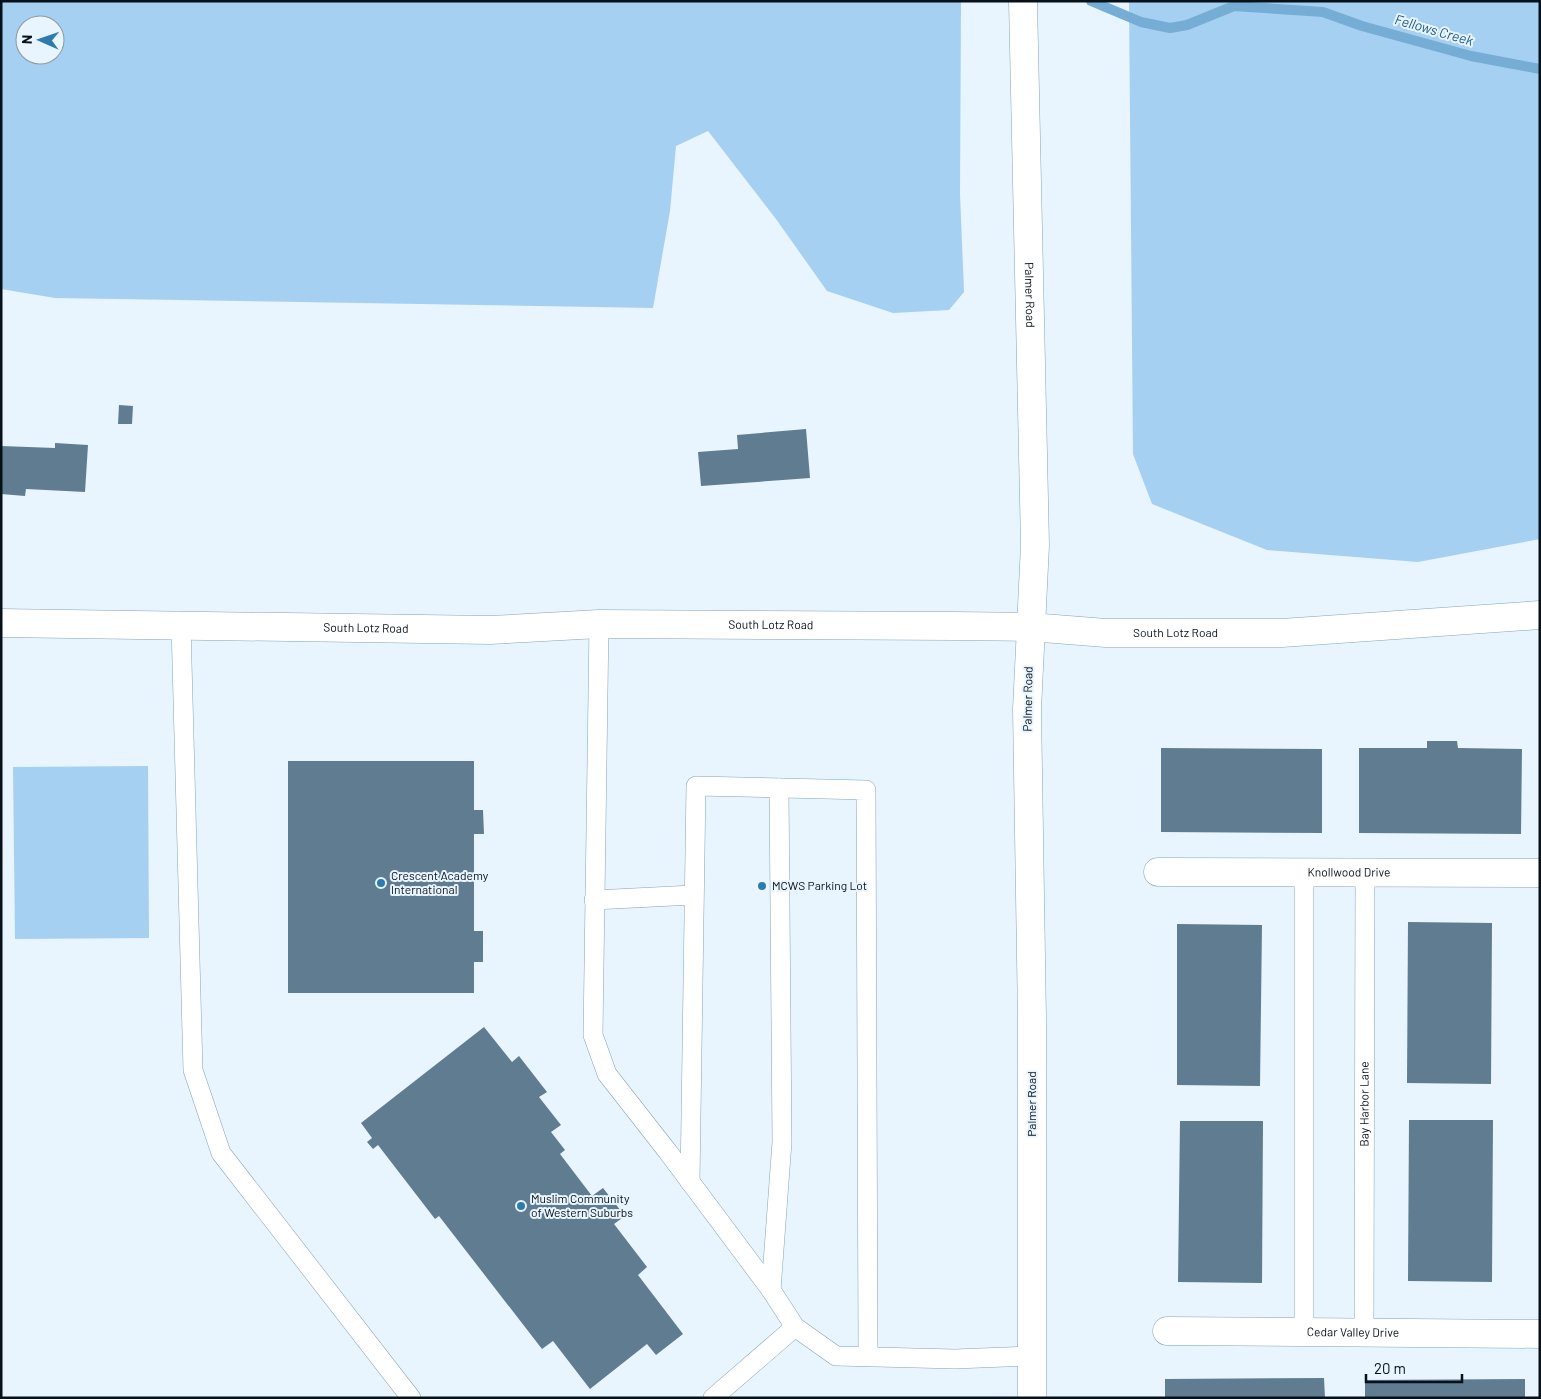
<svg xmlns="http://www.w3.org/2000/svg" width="1541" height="1399" font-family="Barlow,sans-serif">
<rect width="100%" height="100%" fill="#e8f4fe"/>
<g fill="#a5d0f1" fill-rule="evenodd">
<path d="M1,1H961L960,194L964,292L949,310L893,313L827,291L776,219L708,131L676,146L670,211L653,308L55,298L1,289ZM25,25H55V55H25Z"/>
<path d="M1129,1H1540V539L1418,562L1267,550L1152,504L1133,454Z"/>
<path d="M148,766L149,938L15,939L13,767Z"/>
</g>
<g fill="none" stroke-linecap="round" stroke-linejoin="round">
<path stroke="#76add5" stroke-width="10" d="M1091,1L1141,22L1170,28L1187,25L1234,6L1323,12L1362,26L1471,56L1540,69"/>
</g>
<g fill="#607c90">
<path d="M119,405L133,406L132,424H118Z"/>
<path d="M806,429L810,478L701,486L698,452L738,449L737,435Z"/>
<path d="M55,443L88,445L85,492L26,489L25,496L1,494V446L55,448Z"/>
<path d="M1427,741H1457L1458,748L1522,749L1521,834L1359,833V748H1427Z"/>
<path d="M1161,748L1322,749V833L1161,832Z"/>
<path d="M288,761H474V810H483L484,834H474V931H483V962H474V993H288Z"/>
<path d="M1408,922L1492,923L1491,1084L1407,1083Z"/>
<path d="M1177,924L1262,925L1260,1086L1177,1085Z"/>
<path d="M484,1027L512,1062L519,1056L547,1092L539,1097L561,1125L551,1132L565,1150L560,1154L592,1196L603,1188L625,1216L614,1224L647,1267L638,1275L683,1334L656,1355L647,1344L590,1389L553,1341L542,1349L439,1216L435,1219L378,1145L373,1149L367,1142L372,1138L361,1123Z"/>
<path d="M1409,1120H1493L1492,1282L1408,1281Z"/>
<path d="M1180,1121H1263L1262,1283L1178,1282Z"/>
<path d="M1324,1378L1325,1398H1165V1379Z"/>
<path d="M1525,1379V1398H1365V1380Z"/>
</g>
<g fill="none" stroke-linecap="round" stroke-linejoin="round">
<g stroke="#86a3b8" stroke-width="20">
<g id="service">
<path d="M599,624L593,1035L607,1074L668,1152L771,1290L795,1327L836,1356L955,1359L1031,1356"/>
<path d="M181,625L193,1070L221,1153L411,1398"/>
<path d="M1304,873V1333"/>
<path d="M594,900L693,895"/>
<path d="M690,1182L696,786L866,790L868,1356"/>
<path d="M771,1290L782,1142L779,788"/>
<path id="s1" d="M1364,1334L1365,874"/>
<path d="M713,1398L795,1327"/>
</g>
</g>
<g stroke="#86a3b8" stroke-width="29">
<g id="minor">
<path id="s2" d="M1158,872L1540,873"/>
<path id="s3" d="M1167,1331L1540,1334"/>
</g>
</g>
<g stroke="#86a3b8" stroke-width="29">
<g id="tertiary">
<path id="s4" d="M1023,1L1035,545L1027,709L1032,1019V1398"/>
<path id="s5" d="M1,623L490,630L599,624L954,626L1030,627L1106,633H1282L1540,615"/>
</g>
</g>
<use href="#service" stroke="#fff" stroke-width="19"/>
<use href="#minor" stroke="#fff" stroke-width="28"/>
<use href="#tertiary" stroke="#fff" stroke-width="28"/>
</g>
<g fill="#2e7cae" stroke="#e8f4fe" stroke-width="2">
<circle cx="381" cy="883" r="5"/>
<circle cx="762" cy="886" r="5"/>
<circle cx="521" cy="1206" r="5"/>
</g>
<g text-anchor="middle" stroke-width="4" stroke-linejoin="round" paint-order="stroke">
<g font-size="12" fill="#071119" stroke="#e8f4fe">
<text dy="4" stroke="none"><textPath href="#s4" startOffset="294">Palmer Road</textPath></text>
<text dy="4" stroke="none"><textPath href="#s5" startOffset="770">South Lotz Road</textPath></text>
<text dy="4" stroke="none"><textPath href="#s5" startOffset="365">South Lotz Road</textPath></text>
<text dy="4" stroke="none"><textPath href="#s5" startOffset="1175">South Lotz Road</textPath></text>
<text transform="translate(1028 699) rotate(-89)" y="4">Palmer Road</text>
<text dy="4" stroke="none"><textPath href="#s2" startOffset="191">Knollwood Drive</textPath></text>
<text transform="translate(1032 1104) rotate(-90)" y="4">Palmer Road</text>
<text dy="4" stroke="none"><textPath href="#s1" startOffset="230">Bay Harbor Lane</textPath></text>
<text dy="4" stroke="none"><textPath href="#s3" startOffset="186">Cedar Valley Drive</textPath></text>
</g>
<g font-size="12" fill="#071119" stroke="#e8f4fe" text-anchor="start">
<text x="391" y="880">Crescent Academy<tspan x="391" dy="14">International</tspan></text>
<text x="772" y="890">MCWS Parking Lot</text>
<text x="531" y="1203">Muslim Community<tspan x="531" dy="14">of Western Suburbs</tspan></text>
</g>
<g font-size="14" font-style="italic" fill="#1d5c83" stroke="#e8f4fe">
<text transform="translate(1434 30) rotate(16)" y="5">Fellows Creek</text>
</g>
</g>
<rect width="1541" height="1399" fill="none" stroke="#071119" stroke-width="5"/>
<g transform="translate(40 40) rotate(272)"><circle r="24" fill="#e8f4fe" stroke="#8e99a2"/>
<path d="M0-4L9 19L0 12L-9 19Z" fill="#2e7cae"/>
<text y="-8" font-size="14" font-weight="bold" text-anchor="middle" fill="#071119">N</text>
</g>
<path d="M1366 1374v8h96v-8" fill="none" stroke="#071119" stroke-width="2.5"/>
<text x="1374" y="1374" font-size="15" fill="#071119" stroke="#e8f4fe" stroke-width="4" paint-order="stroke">20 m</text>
</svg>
